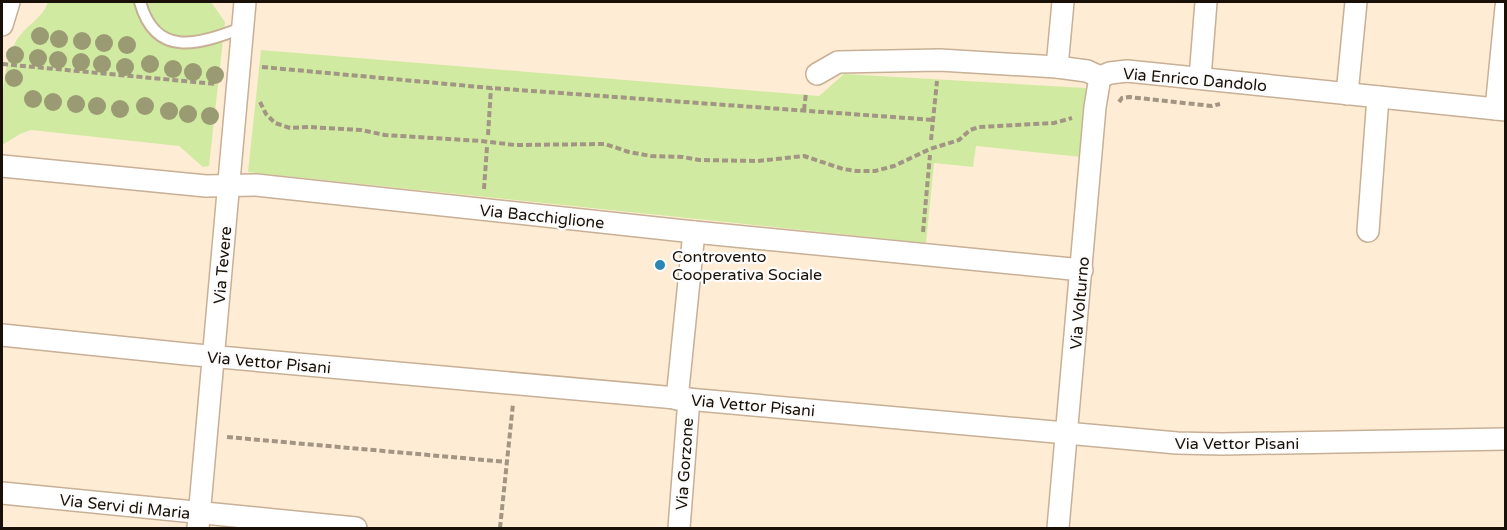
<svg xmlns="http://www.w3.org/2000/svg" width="1507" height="530" font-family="'Varela Round',sans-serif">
<rect width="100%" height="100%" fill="#feecd5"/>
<g fill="#d0eba1">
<path d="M48,2H211L225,22L209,166L203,167L179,146L31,130L20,134L2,145C2,110 0,72 16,41C25,26 43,18 48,2Z"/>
<path d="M261,50L819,96L844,74L1086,88L1082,157L976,146L973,167L934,163L926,243L248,172Z"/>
</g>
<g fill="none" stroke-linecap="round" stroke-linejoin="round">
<g stroke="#c7b095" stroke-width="14">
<path id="lane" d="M140,2C156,59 199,44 242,28"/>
</g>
<g stroke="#c7b095" stroke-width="24">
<g id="street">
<path d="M2,25L9,2"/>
<path d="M1057,67L1063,2"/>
<path d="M817,74L838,62L940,60L1057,67L1087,71L1100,77"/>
<path d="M1100,77L1110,73L1127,71L1506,110"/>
<path d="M1200,78L1206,2"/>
<path d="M1347,94L1356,2"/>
<path d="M1496,109L1506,7"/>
<path d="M2,166L206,186L256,185L694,232L1082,270"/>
<path d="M1368,231L1378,97"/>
<path d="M2,335L186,354L1177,443L1222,444L1506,439"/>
<path d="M677,399L694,232"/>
<path d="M2,493L356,528"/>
<path d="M198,528L245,2"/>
<path d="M679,528L689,399"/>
<path d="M1058,528L1095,107L1100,77"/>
</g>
</g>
<g stroke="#a39583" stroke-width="4" stroke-dasharray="6 3" stroke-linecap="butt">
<path d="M2,64L216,84"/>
<path d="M262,67L491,88L934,120"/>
<path d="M260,102L266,114L275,123L290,128L309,127L361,130L385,135L481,141L515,145L605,144L629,152L651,156L683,157L699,160L758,161L804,156L843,169L857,171H875L894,166L930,149L959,140L970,130L979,127L1054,123L1072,118"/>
<path d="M1119,102L1122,98L1129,97L1212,106L1220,104"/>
<path d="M804,110L806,93"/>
<path d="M488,135L491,88"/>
<path d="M931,140L937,81"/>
<path d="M484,189L487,147"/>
<path d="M923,232L930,155"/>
<path d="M227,437L507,462"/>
<path d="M500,528L513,404"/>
</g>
<use href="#lane" stroke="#fff" stroke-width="10"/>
<use href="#street" stroke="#fff" stroke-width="21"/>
</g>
<g fill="#9a9b72">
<circle cx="40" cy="36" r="9"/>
<circle cx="59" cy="39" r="9"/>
<circle cx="82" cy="41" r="9"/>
<circle cx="104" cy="43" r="9"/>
<circle cx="127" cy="45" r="9"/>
<circle cx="15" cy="55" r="9"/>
<circle cx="38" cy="58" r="9"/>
<circle cx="58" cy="60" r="9"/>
<circle cx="81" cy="62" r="9"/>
<circle cx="102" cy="64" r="9"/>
<circle cx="150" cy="64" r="9"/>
<circle cx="125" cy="67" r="9"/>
<circle cx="173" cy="69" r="9"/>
<circle cx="193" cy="72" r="9"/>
<circle cx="215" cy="75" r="9"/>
<circle cx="14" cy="78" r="9"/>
<circle cx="33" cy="99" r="9"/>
<circle cx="53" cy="102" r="9"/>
<circle cx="76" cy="104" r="9"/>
<circle cx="97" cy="106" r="9"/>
<circle cx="145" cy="106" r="9"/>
<circle cx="120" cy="109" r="9"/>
<circle cx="169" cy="111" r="9"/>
<circle cx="188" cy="114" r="9"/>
<circle cx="210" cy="116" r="9"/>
</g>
<circle fill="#2a86b3" stroke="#fcfcfc" stroke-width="2" cx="660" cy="265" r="6"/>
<g text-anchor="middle" stroke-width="4.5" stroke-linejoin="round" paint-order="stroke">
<g font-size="16" fill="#191107" stroke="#fcfcfc">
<text transform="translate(1195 79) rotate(5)" y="6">Via Enrico Dandolo</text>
<text transform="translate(542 216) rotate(6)" y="6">Via Bacchiglione</text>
<text transform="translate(222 265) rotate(-85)" y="6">Via Tevere</text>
<text transform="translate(1079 303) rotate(-85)" y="6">Via Volturno</text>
<text transform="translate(269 362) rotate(5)" y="6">Via Vettor Pisani</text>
<text transform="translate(753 405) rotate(5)" y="6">Via Vettor Pisani</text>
<text x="1237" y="449">Via Vettor Pisani</text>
<text transform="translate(684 464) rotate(-86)" y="6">Via Gorzone</text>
<text transform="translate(125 506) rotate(6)" y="6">Via Servi di Maria</text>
</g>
<g font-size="16" fill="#191107" stroke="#fcfcfc" text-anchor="start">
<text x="672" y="262">Controvento<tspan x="672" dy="18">Cooperativa Sociale</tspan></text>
</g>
</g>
<rect width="1507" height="530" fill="none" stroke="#191107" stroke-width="6"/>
</svg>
